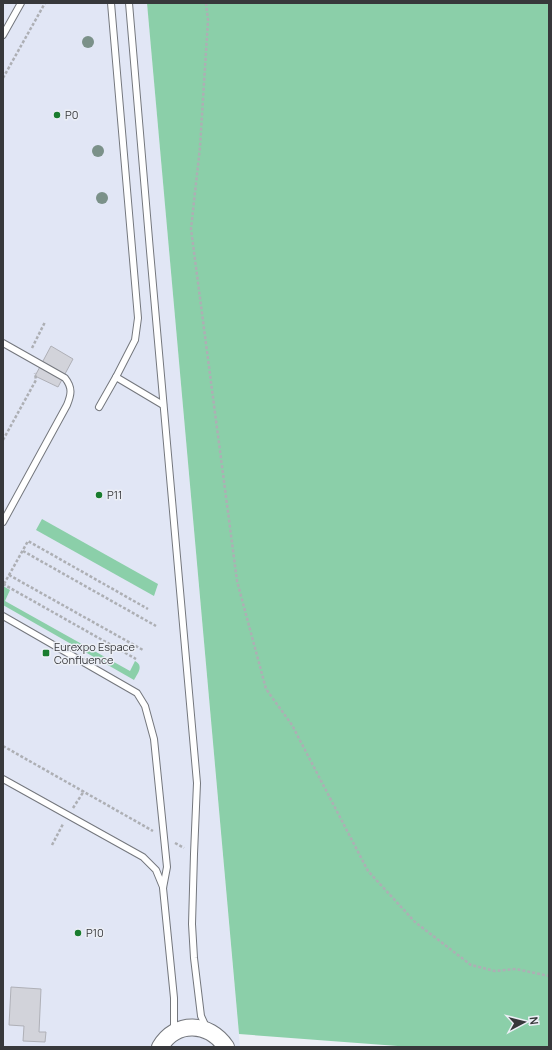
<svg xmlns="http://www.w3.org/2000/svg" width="552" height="1050" font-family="Manrope,sans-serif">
<rect width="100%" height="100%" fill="#eceff6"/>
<path fill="#e1e6f5" d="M3,3H147L240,1047H3Z"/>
<g fill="#8bcfa9">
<path d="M147,3H549V1047H411L239,1034Z"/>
<path d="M42,519L158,584L154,596L36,530Z"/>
<path d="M3,586L10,590L5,601L130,671L135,661C144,666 138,673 134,680L3,605Z"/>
</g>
<g fill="#d2d3da" stroke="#afb0b7">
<path d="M51,346L73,359L58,387L35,376Z"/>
<path d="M11,987L41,989L39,1032H46L45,1042L23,1041L24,1026L9,1025Z"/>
</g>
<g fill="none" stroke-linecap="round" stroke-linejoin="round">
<g stroke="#74777d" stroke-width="8">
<g id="service">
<path d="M111,3L138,318L135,340L116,377"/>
<path d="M129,3L150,251L197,783L194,854L192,924L194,958L201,1016L206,1027"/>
<path d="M3,35L21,3"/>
<path d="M3,343L65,378C73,388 71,395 67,405L3,522"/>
<path d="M99,407L116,377L163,405"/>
<path d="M3,616L137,693L145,706L154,739L167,867L163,888L174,998V1032"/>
<path d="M3,779L143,857L156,870L163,887"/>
</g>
</g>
<g stroke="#74777d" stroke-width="18">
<path id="tertiary" d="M160,1047C176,1020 209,1022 226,1047"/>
</g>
<g stroke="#adafb4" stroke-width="2.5" stroke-dasharray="3 2" stroke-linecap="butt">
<path d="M206,3L208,20L200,147L191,229L237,581L266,689L292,725L368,871L415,922L471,965L495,971L516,969L549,976"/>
<path d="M3,78L45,3"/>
<path d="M32,348L45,322"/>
<path d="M3,440L36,380L35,373"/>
<path d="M23,551L156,626"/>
<path d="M9,575L143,650"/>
<path d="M3,584L136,659"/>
<path d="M4,584L28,541L148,609"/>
<path d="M3,746L153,831"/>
<path d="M73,808L84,791"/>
<path d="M175,843L184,848"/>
<path d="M52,845L63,824"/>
</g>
<use href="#service" stroke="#fff" stroke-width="6"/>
<use href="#tertiary" stroke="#fff" stroke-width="16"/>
</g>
<g fill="#7b9189">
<circle cx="88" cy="42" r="6"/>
<circle cx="98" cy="151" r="6"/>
<circle cx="102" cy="198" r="6"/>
</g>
<g fill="#197c2e" stroke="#eceff6" stroke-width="1.5">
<circle cx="57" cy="115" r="4"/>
<circle cx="99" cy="495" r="4"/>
<rect x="42" y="649" width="8" height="8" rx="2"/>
<circle cx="78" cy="933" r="4"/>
</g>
<g text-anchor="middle" stroke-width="3" stroke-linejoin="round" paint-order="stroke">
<g font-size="11" fill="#37383b" stroke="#eceff6" text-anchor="start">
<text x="65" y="119">P0</text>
<text x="107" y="499">P11</text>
<text x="54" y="651">Eurexpo Espace<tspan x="54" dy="13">Confluence</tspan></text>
<text x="86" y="937">P10</text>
</g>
</g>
<rect width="552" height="1050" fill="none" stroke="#37383b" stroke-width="8"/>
<g transform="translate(524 1022) rotate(83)" stroke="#eceff6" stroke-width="3" paint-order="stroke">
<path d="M0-3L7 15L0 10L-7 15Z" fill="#37383b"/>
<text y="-6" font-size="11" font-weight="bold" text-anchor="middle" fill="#37383b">N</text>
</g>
</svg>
